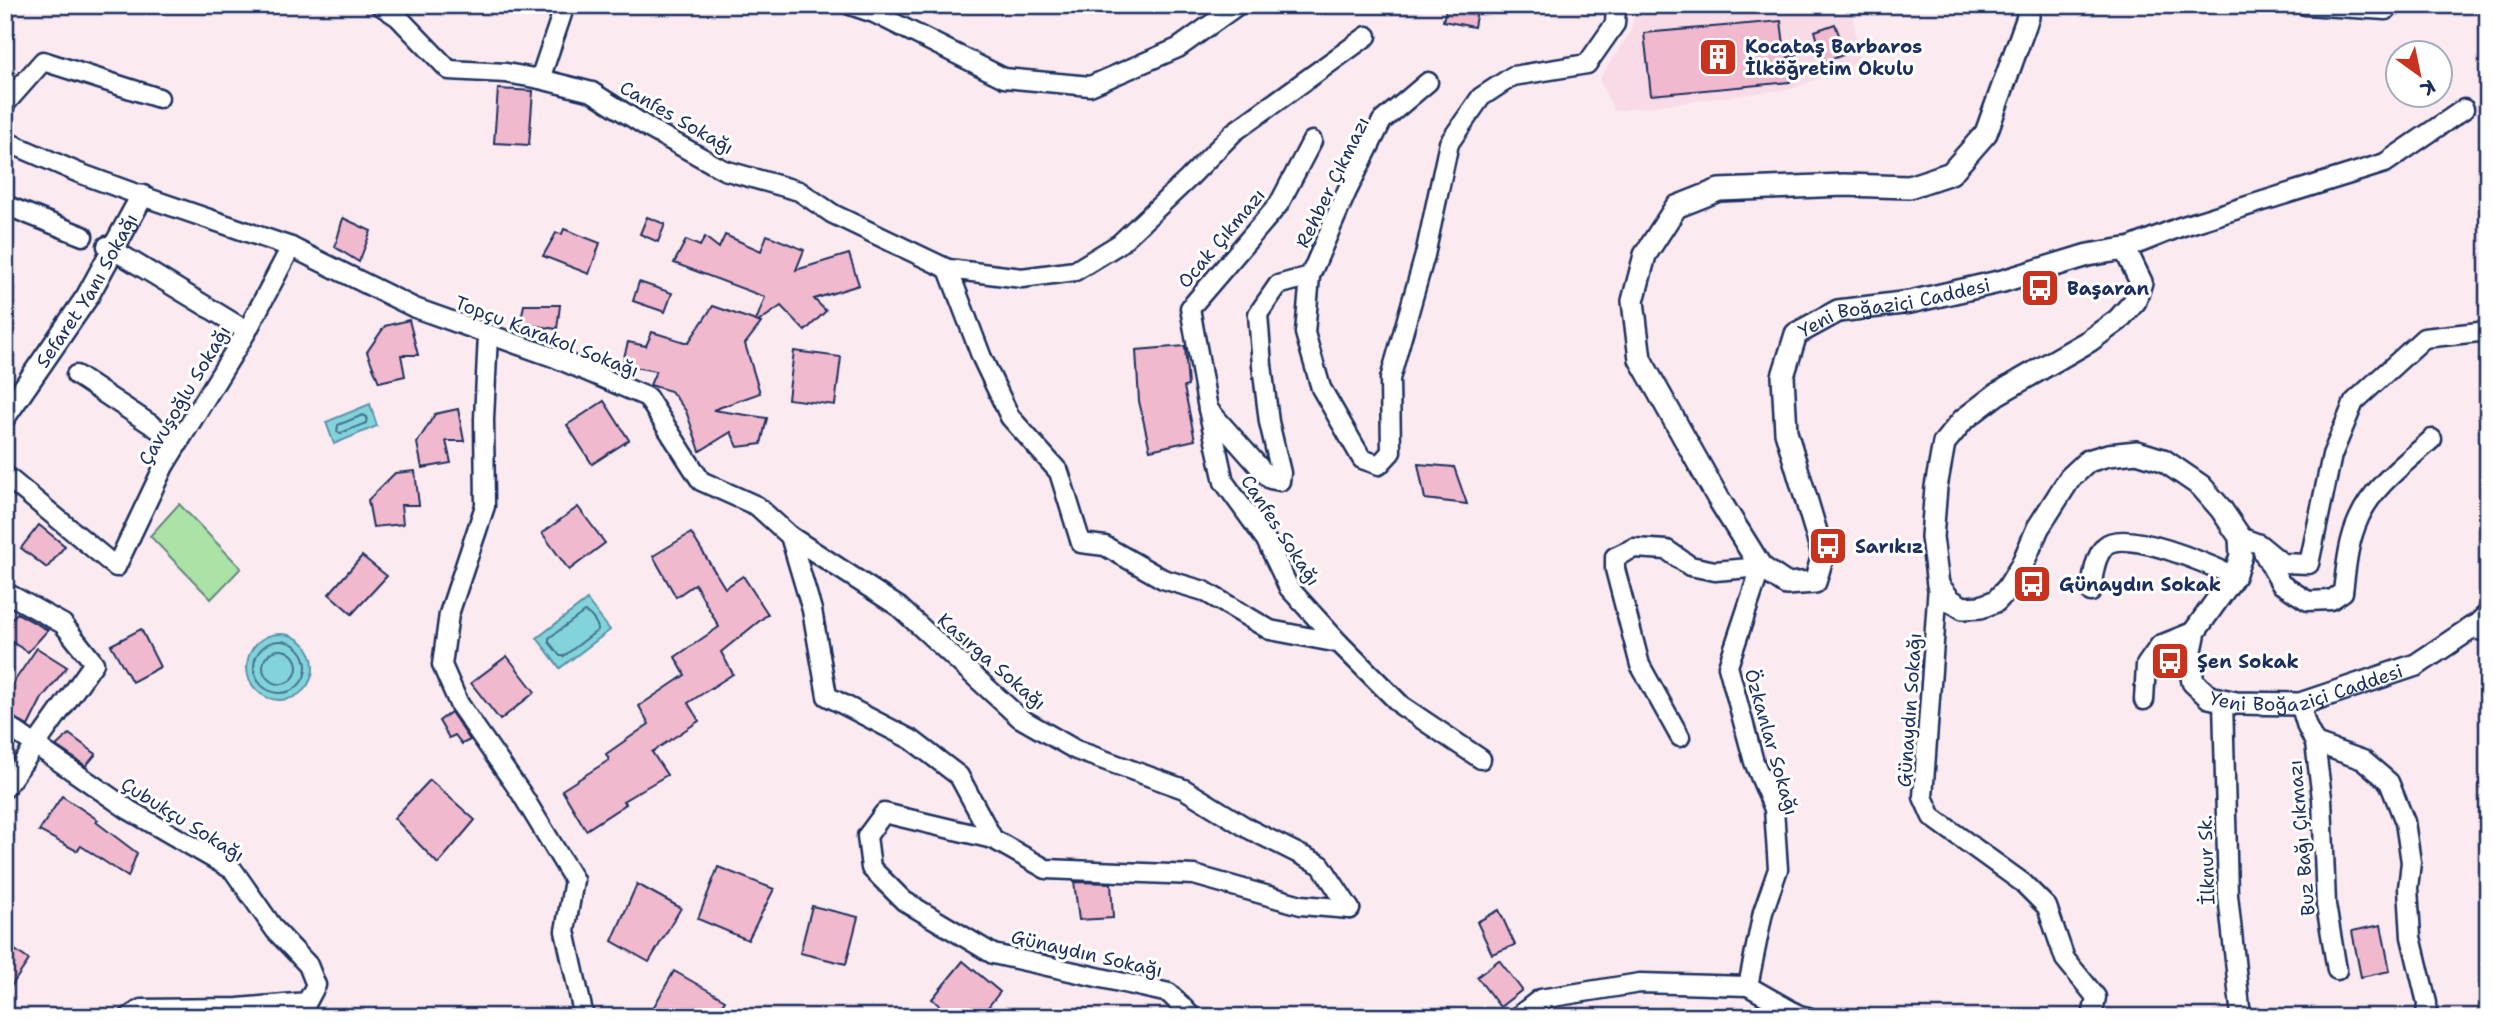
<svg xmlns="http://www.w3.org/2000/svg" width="2493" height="1022" font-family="'Shantell Sans',sans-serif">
<rect width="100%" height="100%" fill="#fbeaf0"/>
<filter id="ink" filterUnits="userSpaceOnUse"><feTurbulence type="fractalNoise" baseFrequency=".0143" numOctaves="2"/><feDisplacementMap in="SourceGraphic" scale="14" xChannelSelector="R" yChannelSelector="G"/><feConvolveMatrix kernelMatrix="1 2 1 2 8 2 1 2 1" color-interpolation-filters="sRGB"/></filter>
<g filter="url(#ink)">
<path fill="#f8dbe6" d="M1637,5H1679L1722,16L1772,5H1851L1860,62L1791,89L1614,111L1599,79L1630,33Z"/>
<path fill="#abe2a5" stroke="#638882" stroke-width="2" d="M179,504L241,568L211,599L150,536Z"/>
<g fill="#83d4da" stroke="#5992a8" stroke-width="2">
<path d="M370,404L377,426L334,444L326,422Z"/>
<path d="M587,600L610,630L560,668L537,638Z"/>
<circle cx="280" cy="667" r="33"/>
</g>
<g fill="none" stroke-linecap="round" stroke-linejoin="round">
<g stroke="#457190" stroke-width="2">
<path d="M363,415L367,417L366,423L341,433L337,432L338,425Z"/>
<path d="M584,612C590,613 598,624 598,630L564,656H560L549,642V638Z"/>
<circle cx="280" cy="667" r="26"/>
<circle cx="280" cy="667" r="17"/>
</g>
</g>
<g fill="#f1b9ce" stroke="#1b2f5e" stroke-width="2">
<path d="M1447,5H1478L1474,27L1443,21Z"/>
<path d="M1781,21L1784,45L1817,43V46L1787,58L1790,82L1651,95L1644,33Z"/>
<path d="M1835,24L1846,54L1824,62L1815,31Z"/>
<path d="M498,89L533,91L529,145L494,143Z"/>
<path d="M647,217L665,224L658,242L640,234Z"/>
<path d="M343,218L371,231L359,262L335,247Z"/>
<path d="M564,229L600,243L589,274L543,256L556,233L562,234Z"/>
<path d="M725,235L761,251L767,235L804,250L796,270L849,254L859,285L814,299L826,311L805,331L781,306L758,322L761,323L745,344L760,393L713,410L767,418L761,444L738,447L731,432L700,451L686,411L671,391L650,385L656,371L622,365L628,342L646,346L652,332L688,343L713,306L756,321L765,297L674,263L686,240L700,246L705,237L719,248Z"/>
<path d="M639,282L672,293L665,312L633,301Z"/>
<path d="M524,305H560L557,329L536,326L535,333L519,330Z"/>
<path d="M409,320L418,355H401L405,376L379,382L367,352L385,326Z"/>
<path d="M1185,346L1188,386L1184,387L1195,440L1150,450L1139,401L1136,350Z"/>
<path d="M794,351L841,357L835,405L788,399Z"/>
<path d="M604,401L629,440L592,464L567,425Z"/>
<path d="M458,409L464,441H446L451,463L422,468L417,443L435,414Z"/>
<path d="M1418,464L1454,467L1467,504L1425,499Z"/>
<path d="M415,471L419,505H401L403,524L373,527L368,500L395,473Z"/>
<path d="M578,507L605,543L569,570L542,533Z"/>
<path d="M39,525L65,546L47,568L21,548Z"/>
<path d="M691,533L725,588L743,576L768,614L721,652L733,674L688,703L699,721L652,752L667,775L623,801L626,804L586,830L562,790L609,760L606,754L649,724L639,706L685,675L675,657L719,627L695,584L676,597L653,556Z"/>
<path d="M362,556L387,576L352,614L329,594Z"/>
<path d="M17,613L48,630L28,652L5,638V628Z"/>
<path d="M141,629L160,667L132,682L111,645Z"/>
<path d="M37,648L67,667L42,698L28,726L5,713V695Z"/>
<path d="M507,656L535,692L500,720L471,683Z"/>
<path d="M451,712L470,740L462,744L455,735L449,738L439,721Z"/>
<path d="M69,734L96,754L86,766L56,746Z"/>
<path d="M430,780L475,820L438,864L394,818Z"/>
<path d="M62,796L98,820L96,822L137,853L128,877L81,846L77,851L39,831Z"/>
<path d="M718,867L774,889L748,940L698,919Z"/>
<path d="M1074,882L1111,883L1113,918L1079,920Z"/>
<path d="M637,884L681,908L649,962L612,941Z"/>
<path d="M812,906L858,917L846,964L800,953Z"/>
<path d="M1499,910L1515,945L1492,954L1477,922Z"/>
<path d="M2381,925L2390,971L2361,977L2352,931Z"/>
<path d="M5,943L29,960L5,995Z"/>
<path d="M1499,960L1522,990L1500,1007L1477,977Z"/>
<path d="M963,961L1000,992L980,1017H952L932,999Z"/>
<path d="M674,971L725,1000L714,1017H648Z"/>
</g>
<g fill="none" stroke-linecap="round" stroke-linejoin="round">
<g stroke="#1b2f5e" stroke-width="23">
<g id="minor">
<path d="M380,5L398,17L449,70L506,73L540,79L592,92L652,130L724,170L799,191L833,214L948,269L982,358L1010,417L1059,472L1081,543L1105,546L1163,579L1204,591L1270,630L1339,643L1289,588L1266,540L1224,482L1208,409L1270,479L1280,481L1281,473L1269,422L1262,365L1258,314L1278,285L1310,276L1305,333L1321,388L1362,459L1379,465L1391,452L1390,379L1425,255L1449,143L1481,97L1513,76L1587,64L1615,24L1616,5"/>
<path d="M850,5L874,13L1004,78L1090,86L1178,48L1238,5"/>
<path d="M2305,5L2386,10"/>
<path d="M540,79L565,5"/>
<path d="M5,104L43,61L159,98"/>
<path d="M5,141L79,173L142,196L291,247L415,308L553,357L647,397L701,481L757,506L790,536L812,610L827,696L912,740L959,776L993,839L1046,869L1194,875L1301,905L1350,909"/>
<path d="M5,205L83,236"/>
<path d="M107,246L247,331"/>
<path d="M2125,249L2180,227L2385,163L2464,109"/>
<path d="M948,269L1022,278L1075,271L1119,244L1188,179L1234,132L1367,36"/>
<path d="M1310,276L1347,191L1382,121L1428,82"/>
<path d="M488,334L484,419L485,506L449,614L442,665L459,704L521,793L574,880L565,931L584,1017"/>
<path d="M76,375L179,443"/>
<path d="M1208,409L1190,308L1279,204L1312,141"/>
<path d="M5,475L116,567L164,466L247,331L291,247"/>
<path d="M790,536L899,607L1020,718L1076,750L1184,789L1249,829L1321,865L1350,909"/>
<path d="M2240,537L2259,544L2282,563L2309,564L2332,455L2354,402L2424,338L2488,331"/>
<path d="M2263,552L2281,584L2308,601L2331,600L2343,592C2346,568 2348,541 2359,518C2373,486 2407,462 2432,439"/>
<path d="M1938,585L1923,797L1932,817L2023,883L2047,907L2065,959L2096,997L2092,1017"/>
<path d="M5,592L63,624L94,663L5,788"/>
<path d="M2091,592C2093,577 2094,558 2105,546C2125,527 2212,566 2234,576"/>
<path d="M2473,627L2488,613"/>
<path d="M1339,643L1402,706L1481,759"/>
<path d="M2144,700L2146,665L2160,645L2195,631"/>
<path d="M2223,700L2228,895L2241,1017"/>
<path d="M2300,704L2307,727L2315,743L2322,798L2326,905L2337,970"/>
<path d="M5,724L129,810L233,870L275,930L308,965L316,985L307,1002L238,1008L141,1009L129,1017"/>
<path d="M2315,743L2363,760L2389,782L2405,822L2411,862L2408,888L2411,937L2427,1003L2426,1017"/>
<path d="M993,839L884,813L867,836L871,868L904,901L993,954L1169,993L1192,1017"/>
<path d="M1748,986L1799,1015L1808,1017"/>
<path d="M1517,1017L1540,999L1640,983L1748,986L1763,912L1778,869L1774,809L1754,762L1728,666L1761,567L1715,571L1690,566L1667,550L1634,548L1615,557V569L1640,665L1680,737"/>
</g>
</g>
<g stroke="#1b2f5e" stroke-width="26">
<g id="tertiary">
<path id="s1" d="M2028,5V17L1986,133L1951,173L1909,187L1844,185L1719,190L1676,207L1645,255L1633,301L1640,359L1718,498L1761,567L1786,584L1815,582L1823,555L1786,432L1783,376L1796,334L1838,311L1910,302L2003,281L2088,255L2125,249L2141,282L2135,301L2118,320L2089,341L1997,394L1963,420L1944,443L1936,487L1932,537L1938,585L1950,600L1963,608L1981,607L1996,601L2008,588L2022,565L2038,528L2070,478L2088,461L2108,455L2137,452L2163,460L2201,486L2221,509L2240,537L2241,556L2234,576L2195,631L2189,660L2193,682L2209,697L2236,703L2300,704L2416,665L2473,627L2488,631"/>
<path id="s2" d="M5,416L87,297L142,196"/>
</g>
</g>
<use href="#minor" stroke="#fff" stroke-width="18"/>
<use href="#tertiary" stroke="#fff" stroke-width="21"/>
</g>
</g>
<defs>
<g id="building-square" transform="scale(2.0125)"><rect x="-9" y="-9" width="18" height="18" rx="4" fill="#c8321e" stroke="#fff"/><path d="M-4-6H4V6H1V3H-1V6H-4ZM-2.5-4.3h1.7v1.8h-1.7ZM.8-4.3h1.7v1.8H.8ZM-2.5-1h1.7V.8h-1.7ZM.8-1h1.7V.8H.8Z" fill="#fff"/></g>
<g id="bus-square" transform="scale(2.0125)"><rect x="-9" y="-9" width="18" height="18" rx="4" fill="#c8321e" stroke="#fff"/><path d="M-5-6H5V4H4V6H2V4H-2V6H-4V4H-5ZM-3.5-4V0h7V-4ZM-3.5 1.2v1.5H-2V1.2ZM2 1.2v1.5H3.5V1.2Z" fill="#fff"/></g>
</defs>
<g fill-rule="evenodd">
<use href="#building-square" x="1718" y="57"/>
<use href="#bus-square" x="2040" y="288"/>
<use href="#bus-square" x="1828" y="546"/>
<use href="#bus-square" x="2032" y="584"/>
<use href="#bus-square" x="2170" y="661"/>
</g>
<g text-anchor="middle" stroke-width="6" stroke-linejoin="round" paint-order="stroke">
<g font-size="19" font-weight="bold" fill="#1b2f5e" stroke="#fff" text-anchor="start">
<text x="1745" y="53">Kocataş Barbaros<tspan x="1745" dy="22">İlköğretim Okulu</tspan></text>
<text x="2067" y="295">Başaran</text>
<text x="1855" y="553">Sarıkız</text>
<text x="2059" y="591">Günaydın Sokak</text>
<text x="2197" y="668">Şen Sokak</text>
</g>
<g font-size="19" fill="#1b2f5e" stroke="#fff">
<text transform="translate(677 117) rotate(30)" y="7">Canfes Sokağı</text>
<text transform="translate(1332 182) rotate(-64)" y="7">Rehber Çıkmazı</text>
<text transform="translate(1221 238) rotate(-50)" y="7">Ocak Çıkmazı</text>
<text dy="7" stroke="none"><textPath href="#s2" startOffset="150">Sefaret Yanı Sokağı</textPath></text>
<text dy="7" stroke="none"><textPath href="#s1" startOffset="1292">Yeni Boğaziçi Caddesi</textPath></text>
<text transform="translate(547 336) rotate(21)" y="7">Topçu Karakol Sokağı</text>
<text transform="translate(184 395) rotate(-59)" y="7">Çavuşoğlu Sokağı</text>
<text transform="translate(1281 530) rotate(57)" y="7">Canfes Sokağı</text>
<text transform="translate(992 661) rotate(41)" y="7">Kasırga Sokağı</text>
<text dy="7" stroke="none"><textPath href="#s1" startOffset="2678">Yeni Boğaziçi Caddesi</textPath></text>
<text transform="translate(1909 710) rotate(-86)" y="7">Günaydın Sokağı</text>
<text transform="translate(1772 742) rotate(74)" y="7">Özkanlar Sokağı</text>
<text transform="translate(183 819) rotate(32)" y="7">Çubukçu Sokağı</text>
<text transform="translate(2301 838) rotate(-95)" y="7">Buz Bağı Çıkmazı</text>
<text transform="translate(2206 860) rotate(-92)" y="7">İlknur Sk.</text>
<text transform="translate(1087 953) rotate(13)" y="7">Günaydın Sokağı</text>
</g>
</g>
<rect width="2493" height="1022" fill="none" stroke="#fff" stroke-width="28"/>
<rect x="14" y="14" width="2465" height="994" fill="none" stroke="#1b2f5e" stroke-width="2.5" filter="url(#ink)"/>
<g transform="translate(2419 74) rotate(147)"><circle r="33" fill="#ffffff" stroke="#a4acbf" stroke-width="2"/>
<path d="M0-5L12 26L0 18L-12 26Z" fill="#c8321e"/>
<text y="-10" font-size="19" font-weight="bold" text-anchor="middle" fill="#1b2f5e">K</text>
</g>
</svg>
